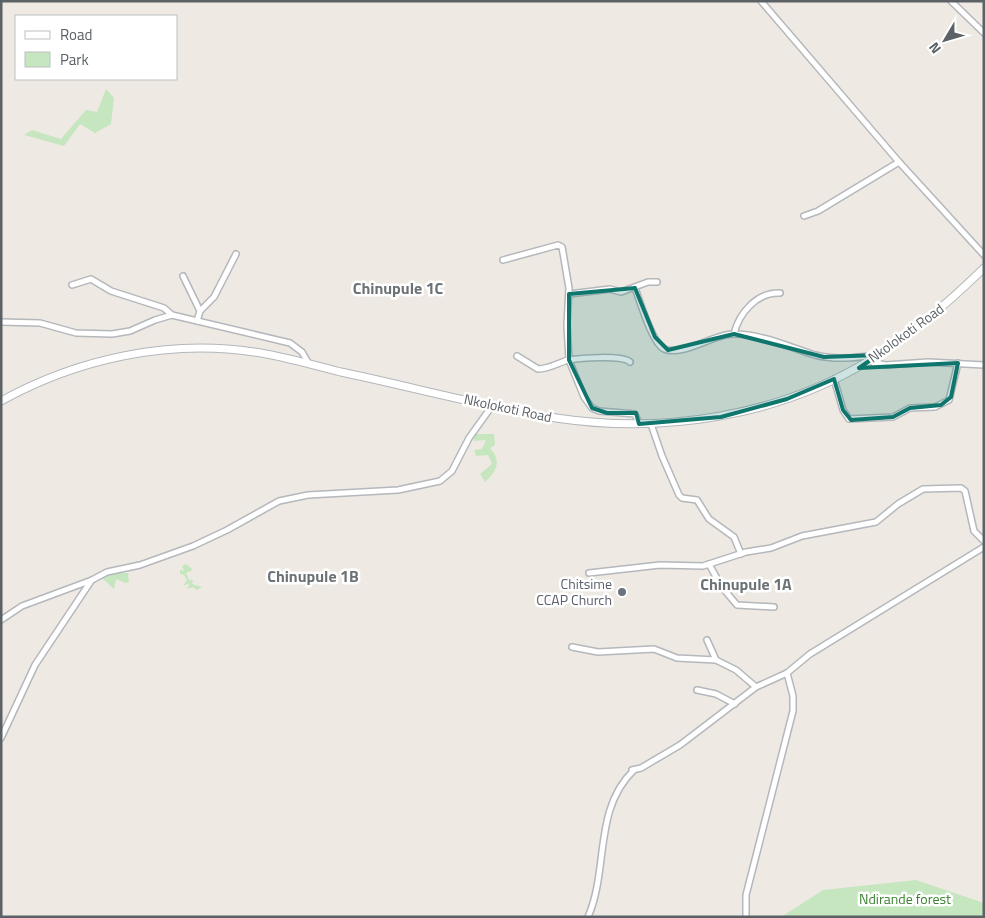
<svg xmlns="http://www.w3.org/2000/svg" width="985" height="918" font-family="'Titillium Web',sans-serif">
<rect width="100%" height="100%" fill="#eeeae3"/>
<g fill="#c5e6bf">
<path d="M106,89L114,98L111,124L95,133L80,124L64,146L24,135L32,130L61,139L86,110L97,112Z"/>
<path d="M473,434H494L495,445L490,448C502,461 497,471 485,482L480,474L492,464L488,455L476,456L474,450L482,449L486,440L474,441Z"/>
<path d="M186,564L193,570L186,573L189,580H193L192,584L202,587L197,590L193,587L187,589L190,583L183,586L187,580L184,575L180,574V570L184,571L182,566Z"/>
<path d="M116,570L118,573H128L129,582L125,583L116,579L114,589L101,577Z"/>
<path d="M916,880L984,903V917H781L823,890Z"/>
</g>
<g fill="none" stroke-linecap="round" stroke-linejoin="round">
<g stroke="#b4b7bb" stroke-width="8">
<g id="street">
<path d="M761,1L899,162L984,255"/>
<path d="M951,1L984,33"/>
<path d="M804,216L818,211L899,162"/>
<path d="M503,260L558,245L562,247L569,288L567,325L569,360L584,397L592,408L599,411L635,414L639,424"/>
<path d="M183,276L200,311"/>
<path d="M72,285L91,279L111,291L164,308L172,315"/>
<path d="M635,288C640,301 652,343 664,349C683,357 715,333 734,334C762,334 789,347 815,355C835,360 855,358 875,355"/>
<path d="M569,294L610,289L621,292L648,282H657"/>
<path d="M197,321L200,311L214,297L236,254"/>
<path d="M1,322L40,323L76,333L112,334L130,331L155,320L172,315L290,343L302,352L309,364"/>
<path d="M734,334C739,313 757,292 780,293"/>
<path d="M517,356L538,369C549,369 558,363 568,360C580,358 622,355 630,362"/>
<path d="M869,361L885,365L928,362L984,365"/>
<path d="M834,379L843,410L849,419L893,417L910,408L935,407L949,400L958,363"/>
<path d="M651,424L662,456L679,495L682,498L697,500L709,519L734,537L741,554"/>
<path d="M709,564L721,586L737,605L774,607"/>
<path d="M589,573L660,565L703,566L746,552L771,548L802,536L876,522L898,504L923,489L961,488L965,491L974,531L984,541"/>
<path d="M1,620L22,606L92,580L107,572L140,565L193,546L227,530L279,501L308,495L398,490L440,481L452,471L469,438L492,406"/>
<path d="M707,640L716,660"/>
<path d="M572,647L598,652L654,649L677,658L716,660L736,670L756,687"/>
<path d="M697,690L716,694L735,704"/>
<path d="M1,738L35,665L91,581"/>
<path d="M632,770L641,768L680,745L756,687L787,673"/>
<path d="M588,917C609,869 593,809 634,770"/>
<path d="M746,917V895L793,711V696L787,673L810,654L984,547"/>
</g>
</g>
<g stroke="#b2b7bb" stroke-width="9">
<path id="secondary" d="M1,401C77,359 168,339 254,352C283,356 312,365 341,372C413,387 484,407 556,418C663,434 777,417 870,360C912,335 949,302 984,268"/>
</g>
<use href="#street" stroke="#fff" stroke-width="5"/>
<use href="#secondary" stroke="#fff" stroke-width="7"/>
</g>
<path fill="#0f766e" fill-opacity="0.2" stroke="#0f766e" stroke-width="4" stroke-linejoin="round" d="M635,288L655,337L668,350L734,334L824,357L878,355L859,368L958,363L951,397L941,405L910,408L893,417L851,420L843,410L834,379L787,399L721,417L639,424L636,413H607L592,408L569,360V294Z"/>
<circle fill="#6b7280" stroke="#fff" stroke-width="2" cx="622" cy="592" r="5"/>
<g text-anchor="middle" stroke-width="5" stroke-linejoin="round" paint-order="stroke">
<g font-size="14" fill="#5b6164" stroke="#fff">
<text transform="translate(906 333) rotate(-36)" y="5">Nkolokoti Road</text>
<text transform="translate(508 408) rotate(12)" y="5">Nkolokoti Road</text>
</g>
<g font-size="14" fill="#5b616d" stroke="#fff" text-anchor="end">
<text x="612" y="589">Chitsime<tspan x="612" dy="16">CCAP Church</tspan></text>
</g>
<g font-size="14" fill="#3d8333" stroke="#fff">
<text x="905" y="904">Ndirande forest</text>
</g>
<g font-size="16" font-weight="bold" fill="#6c7376" stroke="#fff">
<text x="398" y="294">Chinupule 1C</text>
<text x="313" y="582">Chinupule 1B</text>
<text x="746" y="590">Chinupule 1A</text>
</g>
</g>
<rect width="985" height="918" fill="none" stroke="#5b6164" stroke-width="5"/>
<rect x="15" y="15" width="162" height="65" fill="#ffffff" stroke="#bdc0c1"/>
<rect x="25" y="31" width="25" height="8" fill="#ffffff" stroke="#bdc0c1"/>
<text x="60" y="40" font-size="15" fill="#5b6164">Road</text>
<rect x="25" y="52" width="25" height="15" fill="#c5e6bf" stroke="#bdc0c1"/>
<text x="60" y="65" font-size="15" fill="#5b6164">Park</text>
<g transform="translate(945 40) rotate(232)" stroke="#ffffff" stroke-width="4" paint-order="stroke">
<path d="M0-4L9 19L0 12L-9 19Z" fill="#5b6164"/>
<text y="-8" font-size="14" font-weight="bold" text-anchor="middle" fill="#5b6164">N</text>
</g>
</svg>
